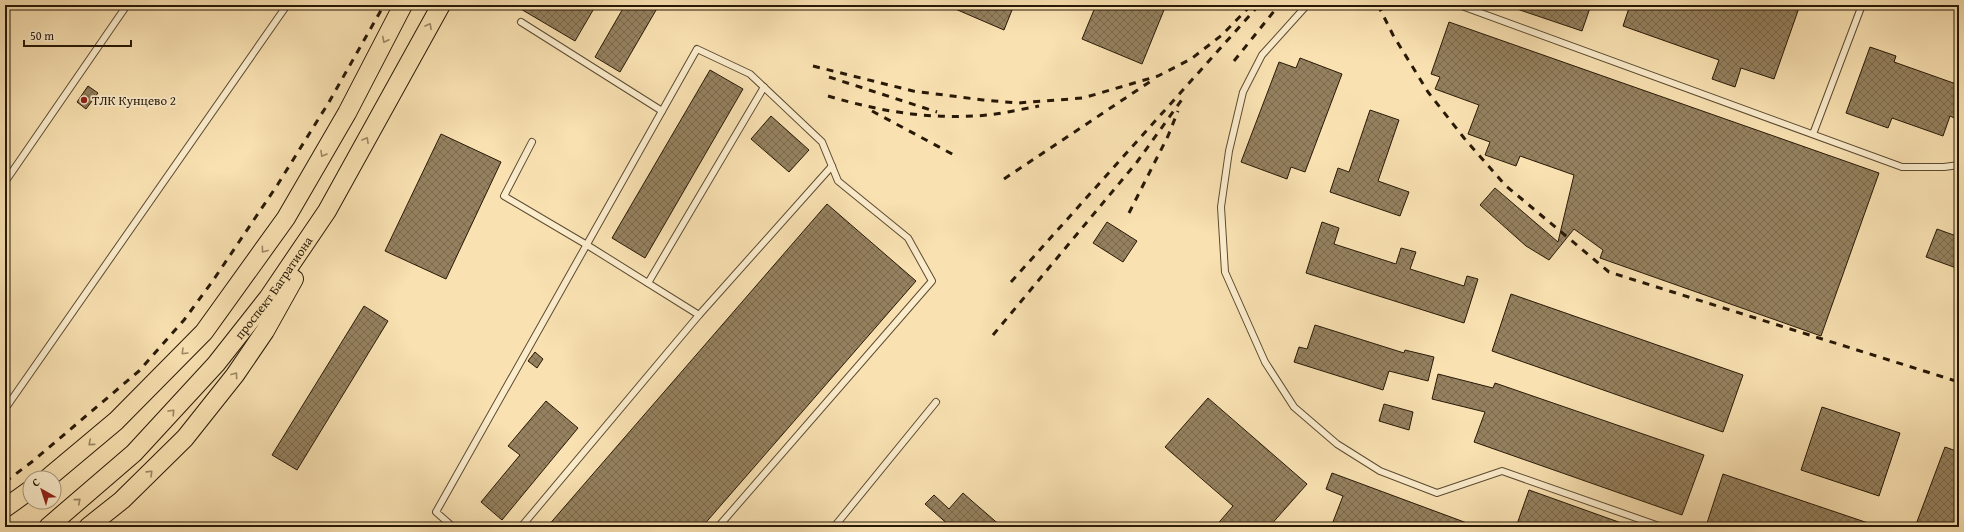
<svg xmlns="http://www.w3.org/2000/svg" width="1964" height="532" font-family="'Gentium Book Plus',serif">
<defs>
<pattern id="building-cross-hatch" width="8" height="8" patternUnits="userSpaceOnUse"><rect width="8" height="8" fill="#95815f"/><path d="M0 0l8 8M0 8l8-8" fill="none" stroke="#7a694c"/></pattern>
</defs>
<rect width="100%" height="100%" fill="#f9e1b1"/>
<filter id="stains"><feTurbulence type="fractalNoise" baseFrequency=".005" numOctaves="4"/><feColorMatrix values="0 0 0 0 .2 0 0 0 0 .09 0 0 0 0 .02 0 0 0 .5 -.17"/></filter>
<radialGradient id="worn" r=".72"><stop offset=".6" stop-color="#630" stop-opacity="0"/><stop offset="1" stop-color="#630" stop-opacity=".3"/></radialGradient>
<g fill="url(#building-cross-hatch)" stroke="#281907">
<path d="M514,5H596L575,41Z"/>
<path d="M625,5H659L620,72L595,57Z"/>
<path d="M946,5H1014L1004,30Z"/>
<path d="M1096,5H1166L1142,64L1082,39Z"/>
<path d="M1511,5H1591L1582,31L1511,7Z"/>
<path d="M1630,5H1800L1774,79L1741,68L1735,87L1712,79L1719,60L1623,26Z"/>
<path d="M1449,22L1879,173L1821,336L1600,258L1603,250L1574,229L1549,260L1526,246L1480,205L1495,188L1558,242L1574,175L1520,156L1516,166L1485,155L1490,142L1468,134L1479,105L1435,89L1440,77L1431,74Z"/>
<path d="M1870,47L1896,56L1894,62L1959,85V120L1950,116L1943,136L1892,118L1888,128L1846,113Z"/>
<path d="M1300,58L1342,74L1305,172L1291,167L1287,179L1241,162L1279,62L1296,68Z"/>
<path d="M710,70L743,89L645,258L612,238Z"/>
<path d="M88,86L98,93L86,109L77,102Z"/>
<path d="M1370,110L1399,120L1378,181L1409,192L1400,216L1330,192L1338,168L1349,172Z"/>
<path d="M771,116L809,150L789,172L751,139Z"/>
<path d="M441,134L501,162L446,279L385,251Z"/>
<path d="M827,204L916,281L702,527H547Z"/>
<path d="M1107,222L1137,241L1123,262L1093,243Z"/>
<path d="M1322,222L1339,228L1334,244L1396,264L1401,248L1416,252L1410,269L1464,286L1467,276L1478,279L1464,323L1306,273Z"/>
<path d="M1937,229L1959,237V269L1926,257Z"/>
<path d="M1511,294L1743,375L1723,432L1492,351Z"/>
<path d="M364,306L388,321L297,470L272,455Z"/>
<path d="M1315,325L1404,353L1405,350L1434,357L1428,381L1389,371L1383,390L1294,362L1299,347L1307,349Z"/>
<path d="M535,352L543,359L537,368L528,361Z"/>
<path d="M1438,374L1493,388L1495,383L1704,455L1682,515L1474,442L1485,412L1432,399Z"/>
<path d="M1208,398L1307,484L1269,527H1215L1233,506L1165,447Z"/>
<path d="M546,401L578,428L502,520L481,502L520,455L508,446Z"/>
<path d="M1384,404L1413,412L1409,430L1379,421Z"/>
<path d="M1822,407L1900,433L1879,496L1801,470Z"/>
<path d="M1945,447L1959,452V527H1915Z"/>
<path d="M1332,473L1475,526V527H1331L1343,496L1326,489Z"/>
<path d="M1723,474L1874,525V527H1718L1707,523Z"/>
<path d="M1529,490L1627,525V527H1516Z"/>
<path d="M963,493L972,501L1002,527H951L925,504L934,495L949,509Z"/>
</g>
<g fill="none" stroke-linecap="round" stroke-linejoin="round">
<g stroke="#5c4b32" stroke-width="8">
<g id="lane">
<path d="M1307,5L1262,55L1243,92L1229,151L1221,207L1225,272L1265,362L1294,407L1337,444L1380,471L1437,493L1502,471L1662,527"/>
<path d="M1459,5L1902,167H1944L1959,165"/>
<path d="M521,22L662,111"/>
<path d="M1813,134L1862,5"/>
<path d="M532,142L504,196L587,245L699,315"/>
<path d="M5,182L127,5"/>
<path d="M648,283L764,87"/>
<path d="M5,409L287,5"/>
<path d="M453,527L436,512L697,49L750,74L822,142L838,181L908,238L932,281L718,527"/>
<path d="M521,527L699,315L832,166"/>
<path d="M834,527L936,402"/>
</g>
</g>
<g stroke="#281907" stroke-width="20">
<g id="primary">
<path d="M48,478L116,421L204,332L286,218L347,113L403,5"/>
<path d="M5,508L30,490"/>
<path id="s1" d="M48,527L134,453L216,364L268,298L327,211L441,5"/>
<path d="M88,527L122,500L185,438L235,375L265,331L294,279"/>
</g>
</g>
<use href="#lane" stroke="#fbeccc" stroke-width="6"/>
<use href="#primary" stroke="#f9e1b1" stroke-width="18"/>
<g stroke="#281907" stroke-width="3" stroke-dasharray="7 7" stroke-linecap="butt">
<path d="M1378,5L1393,35L1428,92L1464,138L1505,185L1609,272L1959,382"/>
<path d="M1234,61L1279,5"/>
<path d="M813,66L913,91L983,100L1018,103L1083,98L1158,76L1191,59L1222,35L1251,5"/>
<path d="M829,77L937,112"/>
<path d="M828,96C882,112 932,120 988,115C1005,113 1023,109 1039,106"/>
<path d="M872,111L954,155"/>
<path d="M1004,179L1151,81"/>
<path d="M1129,213L1168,136L1178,111"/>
<path d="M1011,282L1259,5"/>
<path d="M993,335L1137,162L1183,98"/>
<path d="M5,482L33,461L139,371L184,320L212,282L278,184L329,102L384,5"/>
</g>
</g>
<defs><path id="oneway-chevron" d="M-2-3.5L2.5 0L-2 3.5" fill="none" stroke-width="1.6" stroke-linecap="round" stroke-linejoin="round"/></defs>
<g stroke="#9b8764">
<use href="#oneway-chevron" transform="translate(429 26) rotate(-61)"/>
<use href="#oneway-chevron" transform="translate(385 40) rotate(117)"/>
<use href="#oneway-chevron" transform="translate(366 140) rotate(-61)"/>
<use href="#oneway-chevron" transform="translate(323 154) rotate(120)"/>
<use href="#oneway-chevron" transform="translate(264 250) rotate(126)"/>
<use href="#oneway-chevron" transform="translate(184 352) rotate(135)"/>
<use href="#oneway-chevron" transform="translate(235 375) rotate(-54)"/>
<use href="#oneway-chevron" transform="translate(172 412) rotate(-47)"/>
<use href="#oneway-chevron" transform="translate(91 443) rotate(139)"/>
<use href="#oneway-chevron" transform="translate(150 473) rotate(-44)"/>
<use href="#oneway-chevron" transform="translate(78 501) rotate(-41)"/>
</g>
<circle fill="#8f2418" stroke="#fbeccc" stroke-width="1.5" cx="84" cy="100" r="4"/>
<g text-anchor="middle" stroke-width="3.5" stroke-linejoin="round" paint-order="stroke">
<g font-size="13" fill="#281907" stroke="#fbeccc" text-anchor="start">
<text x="92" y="105">ТЛК Кунцево 2</text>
</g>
<g font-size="13" fill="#281907" stroke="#fbeccc">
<text dy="5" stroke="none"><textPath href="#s1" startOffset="330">проспект Багратиона</textPath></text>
</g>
</g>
<rect width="1964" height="532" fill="none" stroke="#f9e1b1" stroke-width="20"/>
<rect x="6" y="6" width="1952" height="520" fill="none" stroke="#281907" stroke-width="2"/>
<rect x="10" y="10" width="1944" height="512" fill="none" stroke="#281907"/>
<g transform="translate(42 490) rotate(321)"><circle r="19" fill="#fbeccc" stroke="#a7987d"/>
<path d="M0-3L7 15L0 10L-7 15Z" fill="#8f2418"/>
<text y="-6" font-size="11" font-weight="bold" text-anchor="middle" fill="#281907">С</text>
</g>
<path d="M24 40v6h107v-6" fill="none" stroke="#281907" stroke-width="2"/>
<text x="30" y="40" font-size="12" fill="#281907" stroke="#fbeccc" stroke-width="3" paint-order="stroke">50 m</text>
<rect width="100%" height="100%" filter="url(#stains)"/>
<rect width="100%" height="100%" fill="url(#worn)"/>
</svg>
